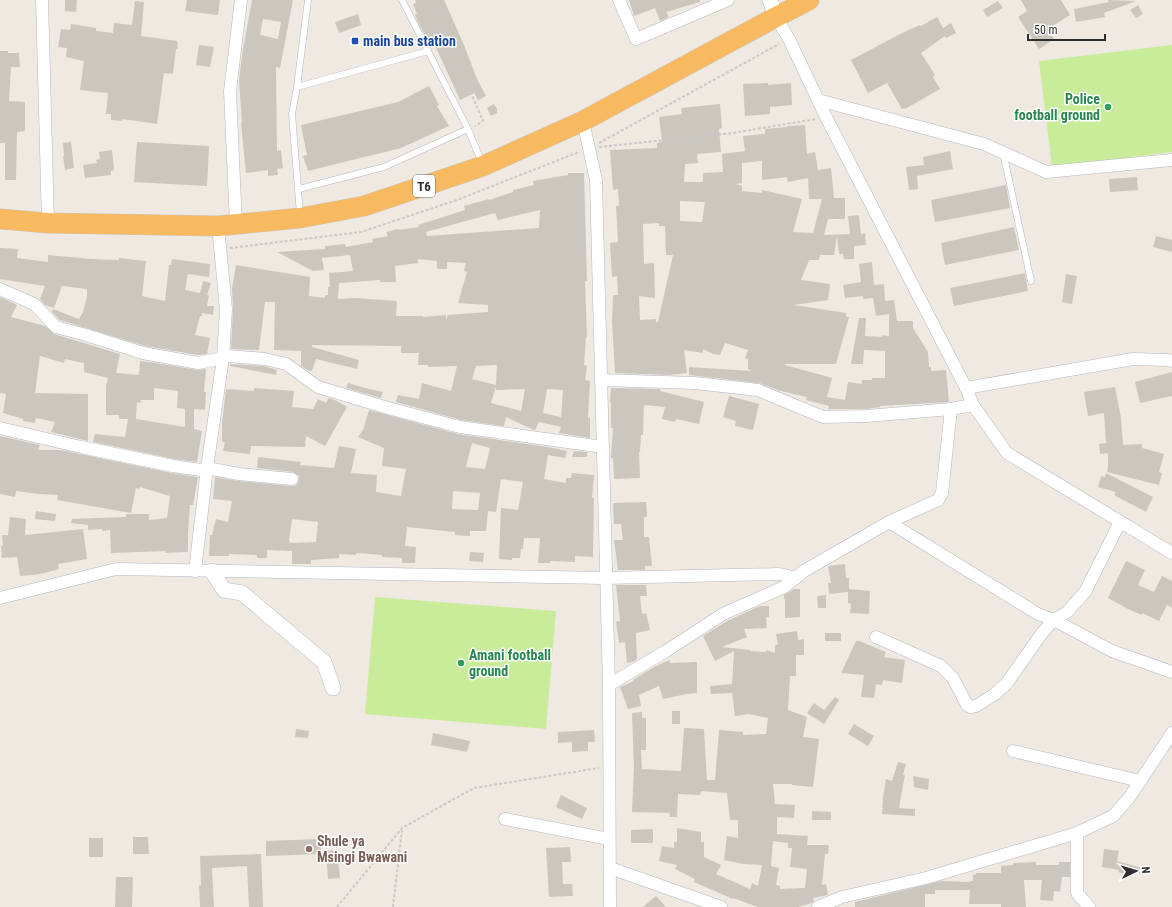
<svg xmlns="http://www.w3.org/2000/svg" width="1172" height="907" font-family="'Roboto Condensed',sans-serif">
<rect width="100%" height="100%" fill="#efe9e1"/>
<g fill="#c9ec9a">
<path d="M1172,45V152L1052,167L1039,61Z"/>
<path d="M375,597L556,611L546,729L365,714Z"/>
</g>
<g fill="#cbc7bf" fill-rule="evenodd">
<path d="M65,0H77L76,12L65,11Z"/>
<path d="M187,0H220L218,15L185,11Z"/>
<path d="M252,0H293L280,68L276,67L277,151L281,150L283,168L277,169L278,175L268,176V170L246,173L241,123H242L239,80L243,49ZM263,19L281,22L278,39L260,35Z"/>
<path d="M415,0H444L464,45L477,79L486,96L478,100L474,93L460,100L433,41L429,43L419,24L415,15L417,14L413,4L416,3Z"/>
<path d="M629,0H700V2L666,12L669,17L660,21L655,8L634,16Z"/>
<path d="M1021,0H1061L1070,15L1048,29L1054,39L1039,49L1018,17L1027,11Z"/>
<path d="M1108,0L1136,1L1104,13L1105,17L1076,22L1074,9L1109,2Z"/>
<path d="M135,1L144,2L141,36L177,41L178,49H176L173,74L164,73L157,124L122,119V121L111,120V114H106L108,93L80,90L84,61L66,57L67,48L58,47L61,29L70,30L71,24L96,28V31L113,33L114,23L132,25Z"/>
<path d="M998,1L1003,8L987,17L983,10Z"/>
<path d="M1138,5L1143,14L1136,18L1130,10Z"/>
<path d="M358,14L361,25L339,33L335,22Z"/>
<path d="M937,17L943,28L951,23L956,33L946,38L945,36L921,53L935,75L933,77L940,89L905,109V108L902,109L887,83L868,93L851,60L904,32L920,25L921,26Z"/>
<path d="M199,45L214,47L210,67L196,65Z"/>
<path d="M0,51H8V53H19L20,67H11L9,101L25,102V131L17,132L16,180H5V143H0Z"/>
<path d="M768,83V85L791,83L792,105L770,107V114L745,116L743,84Z"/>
<path d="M429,86L439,105L437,106L449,126L401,148L308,171L303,156L307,155L301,125L398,102Z"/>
<path d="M494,104L497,109V113L491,116L487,108Z"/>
<path d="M720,104L722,128L719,129L721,152L697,154L698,163L685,164L684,182H703V173L723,172L722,154L745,151L743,136L765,134V129L787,127V126L805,125L807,154L815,152L818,170L831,168L834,198H845V219H828L824,235L850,234L848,216L859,215L861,234L865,233L866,245L854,246V259H844L843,254H839L837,236L834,255H820L819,260H809L801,280L830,284L828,300L794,305L846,313V317H849L836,364H785V365L832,378L827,397L845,400L848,382L862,384V380H872V378H885V351L864,350L863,364H851L859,318H866L865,336L882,337V335L889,336V314L876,316L873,298L863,299V296L845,298L843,285L861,282L859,264L872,262L874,285L884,284L885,301L894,300L897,321H913V328L928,352L929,367H931V371L946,370L949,402L880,406V407L867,409H828L829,406L806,400L807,397L781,391L759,383L689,375V367L752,371L748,369V359L745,358L748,350L725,343L720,355L713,354L703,349V353L684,350L687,373L670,375L615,373L612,321L613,295H618L617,276L612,277L610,243L618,242L616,206H619L618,189L613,190L610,150L657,148V143L662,142L659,117L682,114L681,108ZM762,161V180L787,177L788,182L808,178L809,199H822L813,233L793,232L802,199L762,190V193L742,191V186L735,184L742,183V163ZM680,201L705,202L702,222L680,221ZM659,223V226H665L666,255H673L658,322H656V319L640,320L639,296L655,298L654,263L644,264L643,224Z"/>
<path d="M71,142L74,168L65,170L63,156H64L63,143Z"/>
<path d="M137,142L209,146L207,186L134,182Z"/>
<path d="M112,150L114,170L111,171V175L85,178L83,165L97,163L96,160L100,159L99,152Z"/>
<path d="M950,151L953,169L917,176L918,189L909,190L906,167L924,165L923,157Z"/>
<path d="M568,173H584L587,281H585L587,337H586L584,365L587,366L585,380L590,381L588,418H590V438L559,433L561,427L539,422L535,430H534L506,417L504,426L461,420L396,402L398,395L419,399L422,383L451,391L457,366L428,367V365H418L419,353H401V346L312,345V347L359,360L357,369L316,359L312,371H309L301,366V351L274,350L275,302H265L259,350L231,349L233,309L232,288L236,265L310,277L309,296L325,298V295H328V287H330L329,273L353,271L350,255L322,258L324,270L313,271L277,252L325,249V246L345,244L346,247L373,242L372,239L388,236L386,232L398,229V230L419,227L418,225L465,210L464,206L489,199V200L513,192V190L534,185L533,181L568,175ZM540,210L539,228L427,236L426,232L495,213L498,220ZM418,259L437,261V269H447V262L466,263L464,271L467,272L458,303L488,305V312L448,315L446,320V315L423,317V316H396L397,301L355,298L338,299L339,283L380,280V282H396L395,266L418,263ZM497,365L496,385L472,379L476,366ZM496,387V390L525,389L521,411L491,403ZM547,389L563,390L561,417L543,413Z"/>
<path d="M1137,177L1138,190L1110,192L1109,179Z"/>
<path d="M1006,185L1010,208L935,222L931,200Z"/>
<path d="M1014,227L1019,250L945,265L941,243Z"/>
<path d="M1156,236L1172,240V252L1153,247Z"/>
<path d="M0,248L18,249L17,258L48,262V255L91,259L119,260V258L146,261L142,296L165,301L169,265H171L172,259L210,264L209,277L188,274L185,290L200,293L203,281L211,283L207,295H209L207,306H214L213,315L202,313V316H200L195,335L210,338L207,354L198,355L145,346L60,320L52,312L53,309L79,319L83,312L87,297V289L62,286L54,308L45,305L40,299L45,286L0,279Z"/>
<path d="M1025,273L1028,291L954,306L950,288Z"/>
<path d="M1066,274L1077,276L1072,304L1062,302Z"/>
<path d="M0,297L17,305L11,317L45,326L54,334L120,354L116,373L139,375L140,361L150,362L197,370L206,369L204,392H206L205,410L194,409V429L202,431L197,462L174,459L93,442L95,434L125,437L128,419H119V415H106V386L108,378L84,372V363L65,359L64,363L40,356L35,393L88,394V441L51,432L55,422L36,418L35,423L23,421V419L3,413L6,394L0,393ZM154,388L178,391L177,408L185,409V427L136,419L137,402L141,403V400H154Z"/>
<path d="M230,364L264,366L277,370L276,375L230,366Z"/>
<path d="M1172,372V396L1140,403L1135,382Z"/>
<path d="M348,383L365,388L383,392L381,398L346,388Z"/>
<path d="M1115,387L1121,418L1123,445L1142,444V448L1164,454L1159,472L1162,473L1159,485L1107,472L1108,466V453L1100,454L1099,444L1106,443L1104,413L1088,416L1084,392Z"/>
<path d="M254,388L294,391L292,407L313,409L318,399L326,403L329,398L337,401L347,407L325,446L306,436L305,447L251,446L250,454L223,451L225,442H222V423L226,389L254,391Z"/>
<path d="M611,388L660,389V391L704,402L699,424L676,419L675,422L662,419L665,407L644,405L643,435H641L640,452H639L640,478L614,479L613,458H611L613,428H611V402H610Z"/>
<path d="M729,396L759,404L753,430L735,426L736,421L723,417Z"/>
<path d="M369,410L458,434L548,447L567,451L565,458L548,455L544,479L566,483V478H571L572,473L594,475L592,498H594L593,557L575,556V562L550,561V563H538L540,538H524L523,549H521L520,558H512V560L499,559L501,508L518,510L523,482L501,479L496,512L488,511L486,531H470V536L455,535V532L407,527L405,546L416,547L415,563H402V558L382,557V555L356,553V555L339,554V558L311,560V564H292V551L267,550V558H257V555L229,554V556H209L210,535H212L216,519L228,522L232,501L213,499L215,477L238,481L291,486H295L298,483L299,476L293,472L257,468L258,457L301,462L300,465L334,468L339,446L356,449L351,473L377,475L376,492L401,496L406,469L382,466L384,448L358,437L363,430ZM472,443L490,448L485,469L466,467ZM453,491L480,493L478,510L452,509ZM292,519L318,522L316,542L290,543L289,540Z"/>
<path d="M0,436L40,445L38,450H61L172,473L198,477L193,505H190L188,534V552L165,553V551L111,553L110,530L102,531V529L88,530V525L71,523L72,519L126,517V514H149V520L167,518L170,496L140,487L139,489L136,488L131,513L57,500L58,495L39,494L16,491L15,497L0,494Z"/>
<path d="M574,451L587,452V457H572Z"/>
<path d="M1106,473L1153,497L1146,512L1114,495L1116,492L1098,487L1101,476L1105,477Z"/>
<path d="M646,502L647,517H644V537H649L652,566H645V570H618L614,540H623L621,524H614L613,503Z"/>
<path d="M36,511L56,514L55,521L35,519Z"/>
<path d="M10,517L26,519L25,535L83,529L87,559L58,564L59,569L41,574L20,576L17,557L2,558L1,546H3L2,535H8Z"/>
<path d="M470,552L484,553L483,562L469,561Z"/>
<path d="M1126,561L1145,570L1138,585L1154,592L1162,576L1172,581V608L1167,605L1159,621L1142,613V615L1128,609L1108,598Z"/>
<path d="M845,564L846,578H849V589L870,591L869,614L850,613L851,604L848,603V592L829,594L828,583H831L828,566Z"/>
<path d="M616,585H646L647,596H640L642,614L646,613L650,630L636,633L637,659L633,662L627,663L625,642L619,643L616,622L620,621Z"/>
<path d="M794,589H800V617L785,618V599H784V595Z"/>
<path d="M826,595V608H818L817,596Z"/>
<path d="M760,606H769V617H766L767,628L744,629L747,637L722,647L750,650V651L766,652V650L775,653V645H778L776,634L797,631L798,640L804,639V655H796V676H790L788,710L807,717L803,737L819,739L813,787L792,785V784H773L775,804L795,805L794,818L777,817V834L808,836L807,845H829L828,854H825L822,885L826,884L828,895L813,898L814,901L812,903L798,907H758L733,898V899L694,882L695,879L675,869L677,865L659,861L662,846L674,848V842H677V828L701,832V842H704V857L721,865L716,874L750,889L752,883L758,886L762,865L743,864L724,860L727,836L738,838V820H730L727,793L701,791L700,795L678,794L677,817H669L670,813L632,812L634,767L632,713L642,712V718H646V750H641L642,769L681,771L684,728L704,729L707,780H715L719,730L743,732V735L766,734L768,718L749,714L735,716L732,693L711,694L710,686L732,684L734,651L715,661L703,636L727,621ZM773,841L788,843V848H792L790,867L807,869L805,888L780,889V886L776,885L779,868L771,866Z"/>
<rect x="825" y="633" width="16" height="8"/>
<path d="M856,641H859L886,652L884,657L905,660L902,683L883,680L882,685L876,684L874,698L861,697L864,675L841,673Z"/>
<path d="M669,660L670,663L697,662V693L687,694L663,699L659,686L639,695L641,706L628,709L620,687L634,681L633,680L654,667Z"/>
<path d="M835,697L839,700L824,724L807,713L814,703L824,710Z"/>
<rect x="672" y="711" width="8" height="13"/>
<path d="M854,724L874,736L868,746L848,734Z"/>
<path d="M296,729L309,731L308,738L295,737Z"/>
<path d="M594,730L595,742H588V751L572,752V742L558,743V732Z"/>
<path d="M433,733L470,741L467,752L431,745Z"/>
<path d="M898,762L906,764L903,775H905L899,808L915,809V816L882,814L883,797L886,779L892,781Z"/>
<path d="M913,776L929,779L928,790L914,787Z"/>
<path d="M561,795L587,808L582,819L556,807Z"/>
<path d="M812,811L831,812V820H812Z"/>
<path d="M653,829V843H631V830Z"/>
<path d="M133,837H148L149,854H133Z"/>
<rect x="89" y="838" width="14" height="19"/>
<path d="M321,839V854L266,856V841Z"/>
<path d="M570,847L571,862H562L563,884H572L573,896L549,897L546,848Z"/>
<path d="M1104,849L1119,851L1117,861L1142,868L1140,873L1132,872L1131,876L1118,872L1119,870L1102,867Z"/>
<path d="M337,850L340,878L328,879L326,851Z"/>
<path d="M261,854L263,907H249L247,866L212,868L214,907H200L199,885H201L200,856Z"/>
<path d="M1036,862V865H1059V862H1070V877H1062L1060,892L1054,891L1053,901L1040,900L1042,880H1024L1026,907H1001V904H969L970,890H935V894H925V907H855V902L941,881L970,882V881H973V874L976,875V873H1001V866L1013,865V863Z"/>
<path d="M116,877H133L132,907H115Z"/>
<path d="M656,896L666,907H643Z"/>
</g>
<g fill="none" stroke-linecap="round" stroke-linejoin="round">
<g stroke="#b4b7c1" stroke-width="7">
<g id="service">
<path d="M402,0L428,51"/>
<path d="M297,87L308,0"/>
<path d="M1003,152L1031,281"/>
<path d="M299,189L384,167L468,129"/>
<path d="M300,214L292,114L297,87L428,51L468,129L482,163"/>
</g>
</g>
<g stroke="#b4b7c1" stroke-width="13">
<g id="minor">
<path d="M42,0L48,223"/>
<path d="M619,0L636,39L728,0"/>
<path d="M776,17L789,39L826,117L966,388L973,405L1007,453L1172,553"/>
<path d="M818,100L984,144L1046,172L1172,160"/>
<path d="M583,121L596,180L609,685L610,907"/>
<path d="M236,225L230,91L241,0"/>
<path d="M0,289L34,304L56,327L86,335L143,353L198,363L223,358L228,356L265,359L286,364L318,387L388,408L460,427L603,447"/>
<path d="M601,380L695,383L758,390L823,417L867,416L951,409L973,405"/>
<path d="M966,388L1133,359L1168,360L1172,361"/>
<path d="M0,428L81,447L173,466L201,470L207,468L239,474L292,479"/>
<path d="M889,522L1038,614L1054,620L1112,651L1172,672"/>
<path d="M195,571L207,468L223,358L226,309L218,226"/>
<path d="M0,598L116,569L605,578L779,574L796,578"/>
<path d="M876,637L941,666L953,678L967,705L970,707L976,706L995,694L1007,683L1042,633L1054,620L1067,612L1085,592L1120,522"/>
<path d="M609,685L666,651L723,614L784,587L804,571L889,522L938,500L942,493L951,409"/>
<path d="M1013,751L1140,781"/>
<path d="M505,819L609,839"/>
<path d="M1077,833V893L1089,907"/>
<path d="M610,868L721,907"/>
<path d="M818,907L842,897L926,878L1077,833L1113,816L1129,798L1172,733"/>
</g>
</g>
<g stroke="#b4b7c1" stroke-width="16">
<g id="tertiary">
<path d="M770,0L776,17"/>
<path d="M212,571L224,590L242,593L324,662L333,688"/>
</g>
</g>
<g stroke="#c9c9c9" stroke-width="21">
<path id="trunk" d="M0,219L48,223L218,226L300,218L364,206L483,166L583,121L776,17L809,0"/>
</g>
<g stroke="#c9c9c9" stroke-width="2" stroke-dasharray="3 2" stroke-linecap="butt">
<path d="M431,0L483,121L475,126"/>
<path d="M599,143L779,44"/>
<path d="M599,147L733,133L816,119"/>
<path d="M230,248L361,232L457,200L579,152"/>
<path d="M337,907L402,828L474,788L599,768"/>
<path d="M393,907L402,830"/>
</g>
<use href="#service" stroke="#fff" stroke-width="6"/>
<use href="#minor" stroke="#fff" stroke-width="12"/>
<use href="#tertiary" stroke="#fff" stroke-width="15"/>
<use href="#trunk" stroke="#f8ba60" stroke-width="20"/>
</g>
<rect fill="#1a4fb4" stroke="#fff" stroke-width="1.5" x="351" y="37" width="8" height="8" rx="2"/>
<g fill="#2e9e5b" stroke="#fff" stroke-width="1.5">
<circle cx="1108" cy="107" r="4"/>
<circle cx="461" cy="663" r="4"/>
</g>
<circle fill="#8d6e63" stroke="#fff" stroke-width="1.5" cx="309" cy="849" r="4"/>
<g text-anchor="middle" stroke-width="3" stroke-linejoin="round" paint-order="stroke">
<rect fill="#fff" stroke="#6d6d6d" stroke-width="1" x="413" y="175" width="22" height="22" rx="3"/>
<g font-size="13" font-weight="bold" fill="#2e2e2e">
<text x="424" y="191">T6</text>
</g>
<g font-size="14" font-weight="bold" fill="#164399" stroke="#fff" text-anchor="start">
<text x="363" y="46">main bus station</text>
</g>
<g font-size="14" font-weight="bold" fill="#27864d" stroke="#fff" text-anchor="end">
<text x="1100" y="104">Police<tspan x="1100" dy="16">football ground</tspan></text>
<text x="469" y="660" text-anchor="start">Amani football<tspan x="469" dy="16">ground</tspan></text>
</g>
<g font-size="14" font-weight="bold" fill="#785e54" stroke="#fff" text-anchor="start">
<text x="317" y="846">Shule ya<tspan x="317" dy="16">Msingi Bwawani</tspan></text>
</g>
</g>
<g transform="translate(1136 871) rotate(85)" stroke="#ffffff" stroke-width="3" paint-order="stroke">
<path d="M0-3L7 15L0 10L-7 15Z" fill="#2e2e2e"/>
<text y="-6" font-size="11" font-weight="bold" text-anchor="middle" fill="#2e2e2e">N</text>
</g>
<path d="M1028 34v6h77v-6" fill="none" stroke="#2e2e2e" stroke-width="2"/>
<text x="1034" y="34" font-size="12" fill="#2e2e2e" stroke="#ffffff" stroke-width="3" paint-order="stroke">50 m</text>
</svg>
